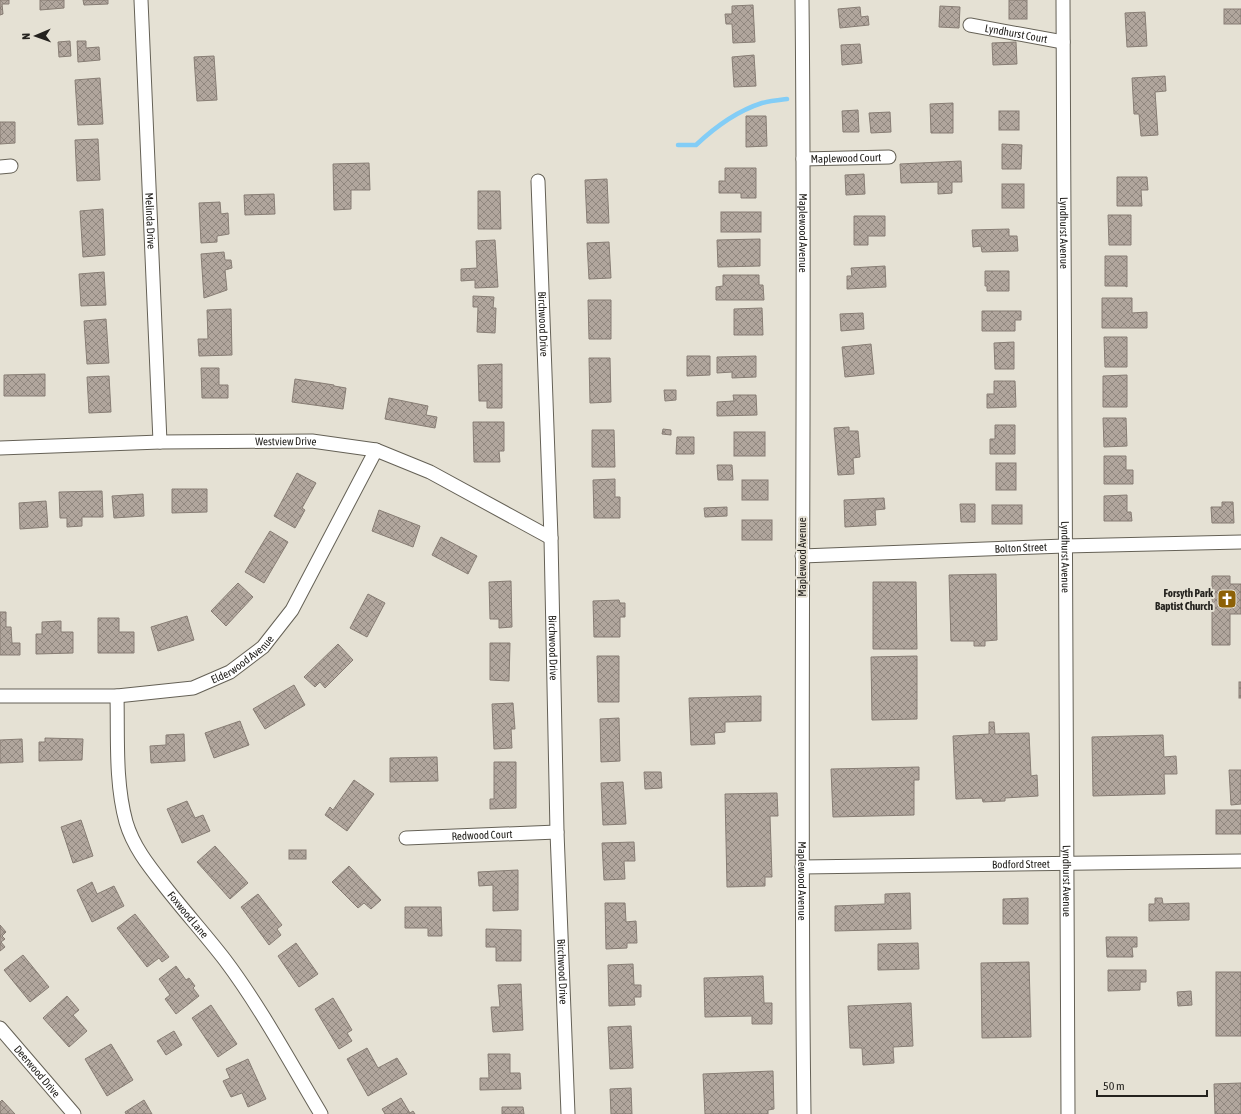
<svg xmlns="http://www.w3.org/2000/svg" width="1241" height="1114" font-family="'Asap Condensed',sans-serif">
<defs>
<pattern id="building-cross-hatch" width="8" height="8" patternUnits="userSpaceOnUse"><rect width="8" height="8" fill="#b1a69d"/><path d="M0 0l8 8M0 8l8-8" fill="none" stroke="#90877f"/></pattern>
</defs>
<rect width="100%" height="100%" fill="#e5e1d4"/>
<g fill="none" stroke-linecap="round" stroke-linejoin="round">
<path stroke="#83cdf6" stroke-width="4.5" d="M678,145H696C715,127 737,111 762,103C770,101 779,100 787,99"/>
</g>
<g fill="url(#building-cross-hatch)" stroke="#877d74">
<path d="M0,0H9V4H2L3,14L0,15Z"/>
<path d="M40,0H64V8L40,10Z"/>
<path d="M83,0H108V4L84,5Z"/>
<rect x="1009" y="0" width="18" height="19"/>
<path d="M753,5L755,42L733,43L732,24H726L725,14H732V6Z"/>
<path d="M940,6L960,7L959,28L939,27Z"/>
<path d="M860,7L861,17L868,16L869,25L840,28L838,9Z"/>
<rect x="1224" y="9" width="17" height="15"/>
<path d="M1145,12L1147,46L1127,47L1125,13Z"/>
<path d="M70,41L71,56L59,57L58,42Z"/>
<path d="M77,41H86V48L99,47L100,60L78,62Z"/>
<path d="M1016,42L1017,64L993,65L992,43Z"/>
<path d="M860,44L862,63L842,65L841,45Z"/>
<path d="M754,55L756,86L734,87L732,57Z"/>
<path d="M214,56L217,100L197,101L194,57Z"/>
<path d="M1165,76L1166,91L1155,92L1158,135L1141,136L1139,114H1134L1132,78Z"/>
<path d="M100,78L103,124L78,125L75,80Z"/>
<path d="M953,103V133H931L930,104Z"/>
<path d="M858,110L859,132H843L842,111Z"/>
<rect x="999" y="111" width="20" height="19"/>
<path d="M890,112L891,132L871,133L869,113Z"/>
<path d="M746,116H766L767,146L746,147Z"/>
<path d="M0,122H15V143L0,144Z"/>
<path d="M98,139L100,180L77,181L75,140Z"/>
<path d="M1002,144L1022,145L1021,169H1002Z"/>
<path d="M961,161L962,182H952V193L938,194V182L901,183L900,164Z"/>
<path d="M369,163L370,190H351V209L334,210L333,164Z"/>
<path d="M725,168H756V198H741V193H719V181H725Z"/>
<path d="M864,174L865,194L846,195L845,175Z"/>
<path d="M1117,177H1147L1148,190H1141L1142,206H1117Z"/>
<path d="M607,179L609,223H587L585,180Z"/>
<rect x="1002" y="184" width="22" height="24"/>
<path d="M478,191H500L501,229H478Z"/>
<path d="M274,194L275,214L245,215L244,195Z"/>
<path d="M220,202L221,214L228,213L229,234L217,236V242L201,243L199,203Z"/>
<path d="M103,209L105,255L83,257L80,211Z"/>
<rect x="721" y="212" width="40" height="20"/>
<path d="M1108,215H1131V245H1109Z"/>
<path d="M854,216H885V236H868V245H854Z"/>
<path d="M1009,229V236H1017L1018,251L982,252L981,246L973,247L972,230Z"/>
<path d="M760,239V266L718,267L717,240Z"/>
<path d="M495,240L498,287L475,288V280L461,281V269L477,268L476,241Z"/>
<path d="M609,242L611,278L589,279L587,243Z"/>
<path d="M224,252L225,260H231L232,268L225,270L227,290L204,298L201,254Z"/>
<path d="M1105,256H1127V287L1125,286H1105Z"/>
<path d="M885,266L886,287L847,289V276H852L851,268Z"/>
<path d="M985,271H1009V291H987V286H985Z"/>
<path d="M104,272L106,305L81,306L79,274Z"/>
<path d="M723,275H759V285H763L764,300H716V287L723,286Z"/>
<path d="M473,296L494,297L493,308H496L495,333L477,332L478,307H473Z"/>
<path d="M1102,298H1132V313L1147,312V328H1102Z"/>
<path d="M588,300H611V339H589Z"/>
<path d="M762,308L763,335H734V309Z"/>
<path d="M231,309L232,355L199,356L198,339H208L207,310Z"/>
<path d="M982,311H1021V320H1015V331H982Z"/>
<path d="M863,313L864,329L841,331L840,314Z"/>
<path d="M106,319L109,363L87,364L84,321Z"/>
<path d="M1104,337H1127V367H1105Z"/>
<path d="M1014,342V369H995L994,343Z"/>
<path d="M871,344L874,374L845,377L842,347Z"/>
<path d="M687,356H710V375L687,376Z"/>
<path d="M756,356V377L732,378V372L717,373V357Z"/>
<path d="M589,358H610L611,402L590,403Z"/>
<path d="M502,364V408H487V401H479L478,365Z"/>
<path d="M201,368H219V385H228V398H202Z"/>
<path d="M45,374V396H4V375Z"/>
<path d="M1127,375V407H1103V376Z"/>
<path d="M109,376L111,412L89,413L87,377Z"/>
<path d="M295,379L334,385V386L346,388L343,409L292,402Z"/>
<path d="M994,381H1015L1016,407L987,408V394H994Z"/>
<path d="M664,390H676V400L665,401Z"/>
<path d="M733,395H756L757,415L717,416V402L734,401Z"/>
<path d="M389,398L428,406L426,415L437,417L435,428L385,419Z"/>
<path d="M1103,418H1126L1127,446L1104,447Z"/>
<path d="M473,422H504V451H499L500,462H474Z"/>
<path d="M995,425H1015V454H990V439H995Z"/>
<path d="M849,427V431H858L860,457L853,458L854,474L838,475L834,428Z"/>
<path d="M663,429L671,430V435L662,434Z"/>
<path d="M592,430H614L615,467H592Z"/>
<rect x="734" y="432" width="31" height="24"/>
<path d="M677,437H694V454H676Z"/>
<path d="M1104,456H1126V470H1133V484H1104Z"/>
<rect x="996" y="463" width="20" height="27"/>
<path d="M717,465H732L733,480H718Z"/>
<path d="M297,473L316,483L302,508L305,510L295,528L274,516Z"/>
<path d="M615,479V497H620V518H594L593,480Z"/>
<rect x="742" y="480" width="26" height="20"/>
<path d="M172,489H207V512L172,513Z"/>
<path d="M102,491L103,517H82V526L67,527V518H60L59,492Z"/>
<path d="M143,494L144,516L114,518L112,496Z"/>
<path d="M1127,495V512H1131L1132,521H1104V496Z"/>
<path d="M884,498L885,509L875,510L876,525L845,527L844,500Z"/>
<path d="M46,501L48,527L20,529L19,503Z"/>
<path d="M1222,502H1233L1234,523H1212L1211,507H1222Z"/>
<path d="M960,504H975V522H961Z"/>
<rect x="992" y="505" width="30" height="19"/>
<path d="M727,507V516L705,517L704,508Z"/>
<path d="M379,510L420,526L413,547L372,531Z"/>
<rect x="742" y="520" width="30" height="20"/>
<path d="M270,531L288,542L264,583L245,572Z"/>
<path d="M441,537L477,556L468,574L432,555Z"/>
<path d="M996,574L997,640L985,641V646H974V641H951L949,575Z"/>
<path d="M1212,576H1230V584H1241V614H1230V645H1212Z"/>
<path d="M511,581L512,627L499,628V619H490L489,582Z"/>
<path d="M873,582H916L917,649H873Z"/>
<path d="M238,583L253,597L226,626L211,611Z"/>
<path d="M368,594L385,603L367,637L350,628Z"/>
<path d="M619,600L620,603H625V617H620V637H594L593,601Z"/>
<path d="M0,612H6V627H11L12,643H20V655H0Z"/>
<path d="M187,616L194,640L158,651L151,627Z"/>
<path d="M98,618H119V632H134V653H98Z"/>
<path d="M61,621V632H73V653L36,654V634H42V622Z"/>
<path d="M490,643H510L509,681L490,680Z"/>
<path d="M338,644L353,660L325,688L320,682L315,687L304,677Z"/>
<path d="M597,656H619V702H598Z"/>
<path d="M917,656V719L872,720L871,657Z"/>
<rect x="1239" y="682" width="2" height="16"/>
<path d="M294,685L305,705L265,729L253,709Z"/>
<path d="M761,696V721L725,722V732L714,733L715,744L691,745L689,698Z"/>
<path d="M513,703L515,729H511L512,748L494,749L492,704Z"/>
<path d="M619,718L620,761L601,762L600,719Z"/>
<path d="M240,721L249,745L214,758L205,733Z"/>
<path d="M989,722H994L995,734L1029,733L1031,776L1037,775L1038,796L1005,798V801L983,802L982,798L956,799L953,736L989,734Z"/>
<path d="M184,734L185,761L151,763L150,746L166,745V735Z"/>
<path d="M1163,735L1164,757L1176,756L1177,774H1164L1165,794L1093,796L1092,737Z"/>
<path d="M45,738L83,739L82,760L39,761V742H45Z"/>
<path d="M22,739L23,762L0,763V740Z"/>
<path d="M437,757L438,781L390,782V758Z"/>
<path d="M494,762H516V808L490,809V799H494Z"/>
<path d="M919,767V780H914V815L833,817L831,769Z"/>
<path d="M1229,770H1241V804L1231,805Z"/>
<path d="M644,772H661L662,788L645,789Z"/>
<path d="M354,780L374,794L347,831L325,815L330,807L333,810Z"/>
<path d="M623,782L626,824L603,825L601,783Z"/>
<path d="M777,793L778,816H770L772,877H765V886L727,887L725,794Z"/>
<path d="M187,801L195,818L203,815L210,831L182,843L167,809Z"/>
<rect x="1216" y="810" width="25" height="24"/>
<path d="M81,820L93,856L73,863L61,827Z"/>
<path d="M634,842L635,861H624L625,879L604,880L602,843Z"/>
<path d="M215,846L248,883L230,899L197,862Z"/>
<rect x="289" y="850" width="17" height="9"/>
<path d="M349,866L381,900L371,909L364,903L358,908L332,882Z"/>
<path d="M518,870V910L493,911V885L479,886L478,872Z"/>
<path d="M92,882L97,894L114,886L124,906L92,922L77,890Z"/>
<path d="M910,893L911,929L835,931V906L885,904V894Z"/>
<path d="M258,894L282,925L277,929L281,935L269,945L241,907Z"/>
<path d="M1028,898V924H1003V899Z"/>
<path d="M1155,898H1162L1163,904L1189,903V920L1149,921V904H1155Z"/>
<path d="M605,903H625L626,922L636,921L637,943H627V948L606,949Z"/>
<path d="M405,907H441L442,936H428V928H405Z"/>
<path d="M135,914L169,957L162,962L159,958L147,967L117,928Z"/>
<path d="M0,925L6,932L2,936L5,939L1,942L5,947L0,951Z"/>
<path d="M486,929L521,930V961H496V947H486Z"/>
<path d="M1106,937H1137V947H1132L1133,957H1107Z"/>
<path d="M296,943L318,974L299,987L278,956Z"/>
<path d="M918,943L919,969L878,970V944Z"/>
<path d="M23,955L49,987L30,1002L4,970Z"/>
<path d="M1029,962L1031,1037L982,1038L981,963Z"/>
<path d="M633,964L634,985H641V997H634L635,1005L609,1006L608,965Z"/>
<path d="M176,966L186,980L189,978L195,986L193,988L199,996L176,1014L165,999L170,995L159,979Z"/>
<path d="M1108,970H1146V982H1140V990L1108,991Z"/>
<rect x="1216" y="972" width="25" height="64"/>
<path d="M763,976L764,1003H772V1024H752V1016L705,1017L704,978Z"/>
<path d="M521,984L523,1030L493,1032L491,1007H500L498,985Z"/>
<path d="M1191,991L1192,1005L1178,1006L1177,992Z"/>
<path d="M67,996L79,1010L73,1015L87,1031L69,1047L43,1018Z"/>
<path d="M333,998L352,1030L347,1033L352,1041L339,1049L315,1009Z"/>
<path d="M911,1003L913,1046L893,1047L894,1063L863,1065L862,1048H850L848,1006Z"/>
<path d="M211,1005L237,1044L218,1057L192,1018Z"/>
<path d="M631,1026L633,1068L610,1069L608,1027Z"/>
<path d="M174,1031L182,1045L166,1055L157,1041Z"/>
<path d="M111,1044L133,1080L107,1096L85,1059Z"/>
<path d="M367,1048L378,1068L397,1058L407,1074L368,1096L347,1059Z"/>
<path d="M488,1054H510V1073H520L521,1089L480,1090V1078H489Z"/>
<path d="M248,1059L266,1099L248,1107L242,1093L231,1097L223,1081L230,1078L226,1069Z"/>
<path d="M773,1071L774,1109L768,1110V1114H705L703,1074Z"/>
<path d="M1241,1083V1114H1215L1214,1084Z"/>
<path d="M631,1088L632,1114H611L610,1089Z"/>
<path d="M401,1098L410,1113L413,1111L415,1114H385L382,1109Z"/>
<path d="M2,1100L15,1114H0V1102Z"/>
<path d="M144,1100L152,1114H126L125,1112Z"/>
<path d="M502,1107H523L524,1114H502Z"/>
</g>
<g fill="none" stroke-linecap="round" stroke-linejoin="round">
<g stroke="#656156" stroke-width="15">
<g id="street">
<path id="s1" d="M141,0L160,442"/>
<path id="s2" d="M802,0C806,371 799,743 804,1114"/>
<path id="s3" d="M1063,0L1068,1114"/>
<path id="s4" d="M970,25L1063,42"/>
<path id="s5" d="M803,159L889,157"/>
<path d="M0,167L11,166"/>
<path id="s6" d="M538,181L551,538L557,832L568,1114"/>
<path id="s7" d="M0,448L160,442L312,441L376,450L430,472L551,538"/>
<path id="s8" d="M802,556L1065,546L1241,542"/>
<path id="s9" d="M0,696H117L193,688L230,672L263,647L292,610L376,450"/>
<path id="s10" d="M117,696C118,737 115,782 126,822C133,846 148,865 163,884C183,910 205,934 225,960C261,1008 290,1062 321,1114"/>
<path id="s11" d="M406,838L557,832"/>
<path id="s12" d="M802,867L1241,861"/>
<path id="s13" d="M0,1028L74,1114"/>
</g>
</g>
<use href="#street" stroke="#fff" stroke-width="13"/>
</g>
<defs>
<g id="church-square" transform="scale(1)"><rect x="-9" y="-9" width="18" height="18" rx="4" fill="#8d6106" stroke="#e5e1d4"/><path d="M-1.2-6h2.4v3.5h3.3v2.4h-3.3V6h-2.4V-.1h-3.3v-2.4h3.3Z" fill="#fff"/></g>
</defs>
<g fill-rule="evenodd">
<use href="#church-square" x="1227" y="599"/>
</g>
<g text-anchor="middle" stroke-width="4" stroke-linejoin="round" paint-order="stroke">
<g font-size="11" fill="#24221e" stroke="#e5e1d4">
<text dy="4" stroke="none"><textPath href="#s4" startOffset="47">Lyndhurst Court</textPath></text>
<text dy="4" stroke="none"><textPath href="#s5" startOffset="43">Maplewood Court</textPath></text>
<text dy="4" stroke="none"><textPath href="#s1" startOffset="221">Melinda Drive</textPath></text>
<text dy="4" stroke="none"><textPath href="#s2" startOffset="233">Maplewood Avenue</textPath></text>
<text dy="4" stroke="none"><textPath href="#s3" startOffset="233">Lyndhurst Avenue</textPath></text>
<text dy="4" stroke="none"><textPath href="#s6" startOffset="143">Birchwood Drive</textPath></text>
<text dy="4" stroke="none"><textPath href="#s7" startOffset="286">Westview Drive</textPath></text>
<text dy="4" stroke="none"><textPath href="#s8" startOffset="219">Bolton Street</textPath></text>
<text transform="translate(802 557) rotate(-90)" y="4">Maplewood Avenue</text>
<text dy="4" stroke="none"><textPath href="#s3" startOffset="557">Lyndhurst Avenue</textPath></text>
<text dy="4" stroke="none"><textPath href="#s6" startOffset="467">Birchwood Drive</textPath></text>
<text dy="4" stroke="none"><textPath href="#s9" startOffset="251">Elderwood Avenue</textPath></text>
<text dy="4" stroke="none"><textPath href="#s11" startOffset="76">Redwood Court</textPath></text>
<text dy="4" stroke="none"><textPath href="#s12" startOffset="219">Bodford Street</textPath></text>
<text dy="4" stroke="none"><textPath href="#s2" startOffset="881">Maplewood Avenue</textPath></text>
<text dy="4" stroke="none"><textPath href="#s3" startOffset="881">Lyndhurst Avenue</textPath></text>
<text dy="4" stroke="none"><textPath href="#s10" startOffset="239">Foxwood Lane</textPath></text>
<text dy="4" stroke="none"><textPath href="#s6" startOffset="791">Birchwood Drive</textPath></text>
<text dy="4" stroke="none"><textPath href="#s13" startOffset="57">Deerwood Drive</textPath></text>
</g>
<g font-size="11" font-weight="bold" fill="#24221e" stroke="#e5e1d4" text-anchor="end">
<text x="1213" y="597">Forsyth Park<tspan x="1213" dy="13">Baptist Church</tspan></text>
</g>
</g>
<g transform="translate(36 36) rotate(268)" stroke="#e5e1d4" stroke-width="3" paint-order="stroke">
<path d="M0-3L7 15L0 10L-7 15Z" fill="#24221e"/>
<text y="-6" font-size="11" font-weight="bold" text-anchor="middle" fill="#24221e">N</text>
</g>
<path d="M1097 1090v6h110v-6" fill="none" stroke="#24221e" stroke-width="2"/>
<text x="1103" y="1090" font-size="12" fill="#24221e" stroke="#e5e1d4" stroke-width="3" paint-order="stroke">50 m</text>
</svg>
